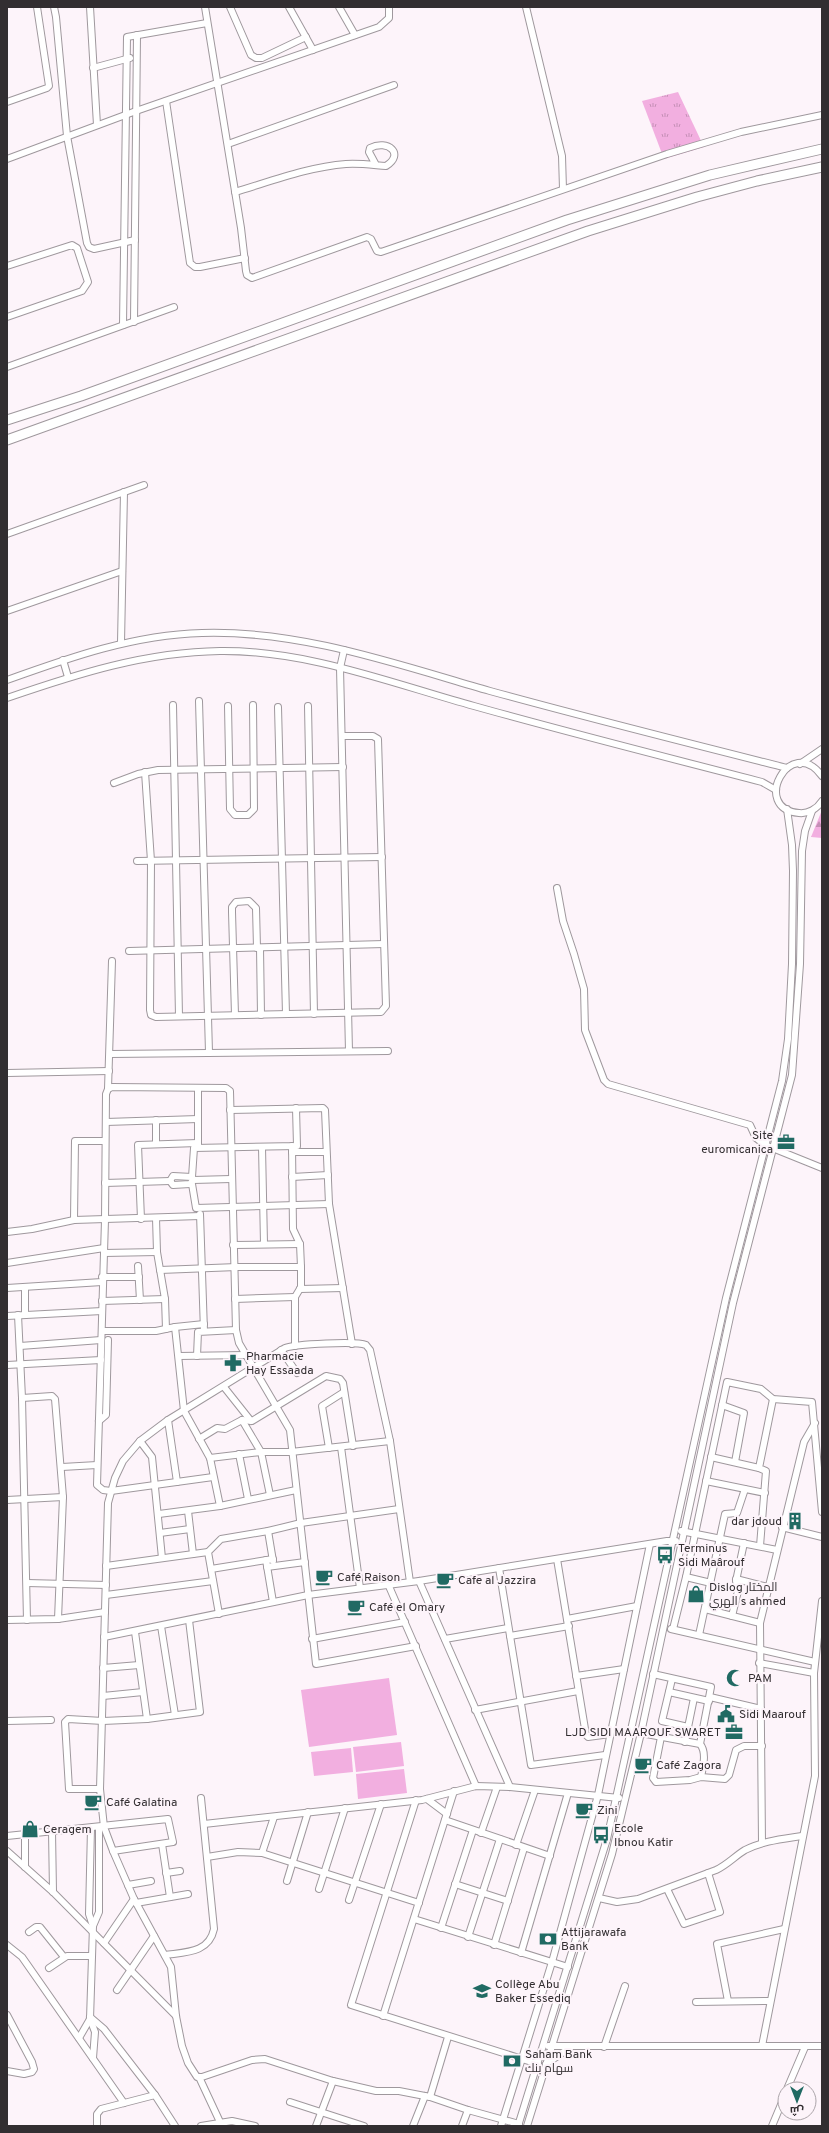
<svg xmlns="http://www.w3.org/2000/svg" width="829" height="2133" font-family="Overpass,Cairo,sans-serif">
<defs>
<pattern id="grass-tufts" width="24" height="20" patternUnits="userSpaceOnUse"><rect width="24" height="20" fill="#f2afe0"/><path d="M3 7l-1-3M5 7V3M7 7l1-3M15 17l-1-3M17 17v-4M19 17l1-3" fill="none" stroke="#c58fb6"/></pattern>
<pattern id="forest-firs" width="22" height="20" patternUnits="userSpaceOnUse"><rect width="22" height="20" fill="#f2afe0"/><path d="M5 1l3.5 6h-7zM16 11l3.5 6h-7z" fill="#c58fb6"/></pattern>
</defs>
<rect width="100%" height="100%" fill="#fdf4fa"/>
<path fill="url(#grass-tufts)" d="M678,92L704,147L664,159L642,101Z"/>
<path fill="url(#forest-firs)" d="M822,810V838L811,837Z"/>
<g fill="#f2afe0">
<path d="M389,1678L397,1735L309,1747L301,1690Z"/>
<path d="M401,1742L404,1766L356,1772L353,1747Z"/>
<path d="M351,1748L353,1772L314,1776L311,1752Z"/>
<path d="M404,1769L407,1793L358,1799L356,1774Z"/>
</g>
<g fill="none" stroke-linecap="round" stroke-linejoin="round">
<g stroke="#9f989d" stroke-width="8">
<g id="minor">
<path d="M54,7L56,17L67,136L87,243L89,247L94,249L135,240"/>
<path d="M90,7L97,125"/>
<path d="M205,7L241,228L246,271L247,275L252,278L367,237L371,239L377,251L381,252L667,154L741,132L822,115"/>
<path d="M230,7L251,55L256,58H262L306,37"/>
<path d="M289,7L313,50"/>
<path d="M339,7L355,35"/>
<path d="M526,7L562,156L563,189"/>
<path d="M93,68L130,58"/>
<path d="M166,101L190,263L195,267H200L245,258"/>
<path d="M7,102L47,88L49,86L37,7"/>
<path d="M228,144L394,85"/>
<path d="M7,159L136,111L379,27L389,18V7"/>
<path d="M235,192C272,181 308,167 346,164C359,163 373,165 386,166C405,154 388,139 370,148L369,152L376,165"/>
<path d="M7,266L72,245L77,248L88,282L82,291L7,317"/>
<path d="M134,322L137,35"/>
<path d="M123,325L127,37L207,23"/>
<path d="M7,367L174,307"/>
<path d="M7,534L144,485"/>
<path d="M7,611L122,571"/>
<path d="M121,643L124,492"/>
<path d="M344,650L340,668L349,1051"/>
<path d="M63,660L68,677"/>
<path d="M7,680C71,657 133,635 202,633C301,630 396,664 490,691C588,718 688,743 787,768"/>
<path d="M7,698C77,674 145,652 220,651C307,650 391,683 474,706C570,733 666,757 762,782L776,790"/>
<path d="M199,701L209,1052"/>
<path d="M173,705L179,1016"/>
<path d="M228,706L230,809L235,815H248L254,809L253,705"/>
<path d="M308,706L314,1014"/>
<path d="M278,707L286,1014"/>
<path d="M800,764L822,749"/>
<path d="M145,772L151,861L150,1010L151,1015L156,1017L381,1012L386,1006L378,739L373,736H342"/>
<path d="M822,776C790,733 750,809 799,813C808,814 817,809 822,801"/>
<path d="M114,783L138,774L158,770L343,767"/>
<path d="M137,861L382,857"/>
<path d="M557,888L563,921L574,954L584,989L585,1030L604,1080L608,1084L750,1125L756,1138L765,1145L822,1168"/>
<path d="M260,948L261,1015"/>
<path d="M129,951L384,944"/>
<path d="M235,1015L232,912V907L236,902L249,901L256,908L257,948"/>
<path d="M110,1054L388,1051"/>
<path d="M7,1073L109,1071"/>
<path d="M198,1088V1147"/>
<path d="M108,1089L112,961"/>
<path d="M230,1110L323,1108L325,1110L329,1204L352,1344"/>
<path d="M156,1120V1144"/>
<path d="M106,1122L198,1119"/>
<path d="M292,1146L293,1229L300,1244L301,1267V1287L295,1297V1346"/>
<path d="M262,1147L264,1244"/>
<path d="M292,1152H326"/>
<path d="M192,1177L194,1148L297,1146L296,1108"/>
<path d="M292,1177L328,1175"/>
<path d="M170,1181L173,1185L190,1184L193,1180L231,1179"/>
<path d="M170,1181L173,1176L192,1177L193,1180"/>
<path d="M105,1183L170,1181"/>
<path d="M192,1184L196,1208L329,1204"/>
<path d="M200,1214L204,1331"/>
<path d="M156,1218L157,1252L165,1299L166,1329"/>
<path d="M141,1219L138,1145L198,1143"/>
<path d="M74,1220L75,1141H105"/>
<path d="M7,1232L32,1229L74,1220L200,1216"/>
<path d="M233,1245L300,1244"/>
<path d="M104,1253L157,1252"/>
<path d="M7,1263L104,1248"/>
<path d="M138,1266L140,1300"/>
<path d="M160,1270L237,1267H301"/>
<path d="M102,1277H139"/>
<path d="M7,1288L102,1282"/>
<path d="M300,1289L343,1288"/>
<path d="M235,1299L295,1297"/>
<path d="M102,1301L165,1299"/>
<path d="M18,1315L22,1398L27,1620"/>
<path d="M25,1315V1287"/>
<path d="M7,1316L102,1311"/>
<path d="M175,1327L184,1411L210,1458L220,1506"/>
<path d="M102,1331H156L175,1327L204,1324"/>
<path d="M20,1346L101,1340"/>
<path d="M281,1350L297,1373"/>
<path d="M179,1356L246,1355"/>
<path d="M197,1356L198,1332L236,1330"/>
<path d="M7,1365L101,1360"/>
<path d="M224,1387L251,1421"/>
<path d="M22,1398L52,1396L55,1399L63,1497L58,1619"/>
<path d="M722,1405L744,1413L735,1462"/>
<path d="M168,1420L177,1482"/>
<path d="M242,1420L261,1452L270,1495"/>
<path d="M99,1421L106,1415L108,1340"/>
<path d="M199,1439L217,1428L225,1429L242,1420L252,1421L326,1376L340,1379L343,1383L353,1446"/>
<path d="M140,1441L152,1457L162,1558"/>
<path d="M341,1447L360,1588"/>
<path d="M329,1448L322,1406L344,1392"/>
<path d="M239,1454L248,1499"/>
<path d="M711,1457L759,1468"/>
<path d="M210,1458L261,1452H291L390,1441"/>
<path d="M62,1467L97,1465"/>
<path d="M213,1477L111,1491L103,1490L97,1485L105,1220L106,1094L108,1089L112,1087L226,1088L230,1091L236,1330L239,1343L290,1430L316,1664L416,1646"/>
<path d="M706,1481L765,1493"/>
<path d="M7,1500L63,1497"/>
<path d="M188,1511L193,1554"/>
<path d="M159,1514L220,1506L296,1490"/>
<path d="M782,1527L822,1537"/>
<path d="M268,1531L273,1561"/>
<path d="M681,1531L777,1550"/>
<path d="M160,1533L190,1529"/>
<path d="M760,1546L766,1471L759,1468L773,1399"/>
<path d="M557,1559L586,1735L588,1737L610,1734"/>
<path d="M266,1560L273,1602"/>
<path d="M106,1566L208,1552"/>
<path d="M267,1567L305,1562"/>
<path d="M499,1568L531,1765L605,1755"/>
<path d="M211,1569L273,1559"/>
<path d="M686,1577L711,1583"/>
<path d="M736,1579L768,1587"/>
<path d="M419,1581L510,1787"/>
<path d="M410,1582L390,1441L370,1350L366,1345C357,1341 295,1344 285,1348L168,1420L140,1441L123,1461L115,1478L108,1503L100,1789L104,1827L113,1851L134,1899L171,1967L176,2016L182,2046L188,2063L197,2077H202L252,2060L265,2059L333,2081L376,2091H399L430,2097L468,2110L519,2124"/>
<path d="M27,1583L106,1585"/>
<path d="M388,1584L476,1786"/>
<path d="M106,1595L213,1581"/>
<path d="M705,1609L760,1623"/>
<path d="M219,1614L208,1552L221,1539L268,1531L301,1523L399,1509"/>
<path d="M732,1616L738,1591L736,1581L744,1543"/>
<path d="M567,1619L637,1606"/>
<path d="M7,1620L58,1619L105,1612"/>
<path d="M161,1626L175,1715"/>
<path d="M671,1629L815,1662"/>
<path d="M673,1629L686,1577L727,1382L761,1389L773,1399L812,1402L822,1512"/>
<path d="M135,1632L147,1719"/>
<path d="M699,1635L725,1514L737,1513L745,1489"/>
<path d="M510,1636L569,1626"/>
<path d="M104,1637L308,1595L419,1581L667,1541H676"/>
<path d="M312,1639L405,1622"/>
<path d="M445,1639L508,1628"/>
<path d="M759,1663L814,1673"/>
<path d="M103,1668L139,1665"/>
<path d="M653,1674L711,1687L700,1744"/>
<path d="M576,1676L624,1669"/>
<path d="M672,1679L662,1721L688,1727"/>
<path d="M669,1692L709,1701"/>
<path d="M103,1696L143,1692"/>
<path d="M710,1697L761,1709"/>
<path d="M475,1710L578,1691"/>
<path d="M7,1721L51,1720"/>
<path d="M641,1733L700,1744C707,1752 703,1767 701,1777"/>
<path d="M661,1737L653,1778L656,1782L690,1780L701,1777L725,1779L729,1775L736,1750L744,1746H762"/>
<path d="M685,1742L694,1698"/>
<path d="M100,1789H69L65,1722L68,1719L103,1721L147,1719L200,1712L189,1620"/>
<path d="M427,1799L447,1814"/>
<path d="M416,1800L351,2005L538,2064"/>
<path d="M445,1820L550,1856"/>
<path d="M204,1824L422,1800L476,1786L510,1787L619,1798"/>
<path d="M52,1831L53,1892"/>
<path d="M481,1833L497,1787"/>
<path d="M25,1834V1867"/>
<path d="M7,1836L168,1819L173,1842L113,1851"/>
<path d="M762,1843L760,1623L804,1442L815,1423"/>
<path d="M162,1844L170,1897"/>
<path d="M516,1845L535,1790"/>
<path d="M7,1851L53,1892L176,2016"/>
<path d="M262,1853L274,1817"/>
<path d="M207,1857L238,1852L262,1853L419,1903"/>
<path d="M166,1873L180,1871"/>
<path d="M287,1881L308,1812"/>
<path d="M455,1884L508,1901"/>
<path d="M128,1885L151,1881"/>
<path d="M319,1889L345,1808"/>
<path d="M667,1889L684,1924L720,1912L708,1873"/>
<path d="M599,1898L617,1902L638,1899L716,1870C727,1865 735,1856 745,1850C762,1841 783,1839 802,1836"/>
<path d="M349,1900L381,1804"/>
<path d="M136,1903L188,1894"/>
<path d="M414,1919L568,1967"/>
<path d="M93,1926L99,1912V1827"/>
<path d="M441,1928L473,1830"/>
<path d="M29,1932L36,1927H40L64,1957"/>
<path d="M468,1937L500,1839"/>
<path d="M104,1943L134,1899"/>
<path d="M7,1945L22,1957L124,2103"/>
<path d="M494,1945L524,1848"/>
<path d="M521,1953L568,1793"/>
<path d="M165,1955C186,1952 209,1953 214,1929L201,1798"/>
<path d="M49,1968L67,1956H92"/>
<path d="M117,1990L154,1936"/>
<path d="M728,2001L717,1944L784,1929"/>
<path d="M696,2002L770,2001"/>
<path d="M7,2015L32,2062L34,2069L32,2072L24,2074L7,2071"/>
<path d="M383,2016L454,1791"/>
<path d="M90,2017L104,2029L155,2095L175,2126"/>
<path d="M90,2019L95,2032L93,2058"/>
<path d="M79,2038L90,2019L93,1926L89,1914L91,1828"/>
<path d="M548,2046H822"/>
<path d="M762,2046L815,1776L814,1673L822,1601"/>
<path d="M604,2047L625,1986"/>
<path d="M546,2064L571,2047"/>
<path d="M199,2077L220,2122"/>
<path d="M787,2089L805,2047"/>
<path d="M430,2097L448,2037"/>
<path d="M290,2102L364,2126"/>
<path d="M97,2126V2114L101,2109L155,2095"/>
<path d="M201,2126L232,2121L255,2126"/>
<path d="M316,2126L333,2081"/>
<path d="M413,2126L425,2096"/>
<path d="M462,2126L468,2110"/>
<path d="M501,2126L552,1962L598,1795L650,1544"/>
<path d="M518,2126L607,1839L726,1298L782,1081L788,1039L792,964L793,871L792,845L787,809"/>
<path d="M527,2126L612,1854L641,1733L733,1303L792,1075L800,964L802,851L805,831L812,811"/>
<path d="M772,2126L785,2095"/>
</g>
</g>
<g stroke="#9f989d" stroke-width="11">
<g id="highway">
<path d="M7,420L81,396L567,220L710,175L822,149"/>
<path d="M7,440L588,231L697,197L757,181L822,167"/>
</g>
</g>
<use href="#minor" stroke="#fff" stroke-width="6"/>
<use href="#highway" stroke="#fff" stroke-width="9"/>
</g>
<defs>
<g id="office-bare" transform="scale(1.38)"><path d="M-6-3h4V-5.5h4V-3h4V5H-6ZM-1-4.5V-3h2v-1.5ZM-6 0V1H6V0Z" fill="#206a63" stroke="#fdf4fa" stroke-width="2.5" paint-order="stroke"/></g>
<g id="pharmacy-bare" transform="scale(1.38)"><path d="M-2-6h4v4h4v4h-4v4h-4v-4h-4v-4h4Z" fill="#206a63" stroke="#fdf4fa" stroke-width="2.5" paint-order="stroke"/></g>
<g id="building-bare" transform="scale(1.38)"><path d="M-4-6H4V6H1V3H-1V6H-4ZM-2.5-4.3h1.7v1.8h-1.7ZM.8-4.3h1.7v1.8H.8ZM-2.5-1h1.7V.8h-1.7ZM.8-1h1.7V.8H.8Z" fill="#206a63" stroke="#fdf4fa" stroke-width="2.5" paint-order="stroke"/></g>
<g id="bus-bare" transform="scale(1.38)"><path d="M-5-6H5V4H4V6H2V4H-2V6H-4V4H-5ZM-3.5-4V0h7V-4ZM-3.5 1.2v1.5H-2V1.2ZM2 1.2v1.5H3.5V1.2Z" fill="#206a63" stroke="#fdf4fa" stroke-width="2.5" paint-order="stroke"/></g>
<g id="cafe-bare" transform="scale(1.38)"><path d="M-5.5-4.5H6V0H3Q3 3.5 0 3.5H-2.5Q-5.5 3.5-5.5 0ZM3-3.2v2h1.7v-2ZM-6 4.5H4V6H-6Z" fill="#206a63" stroke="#fdf4fa" stroke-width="2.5" paint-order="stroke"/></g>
<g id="shop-bare" transform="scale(1.38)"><path d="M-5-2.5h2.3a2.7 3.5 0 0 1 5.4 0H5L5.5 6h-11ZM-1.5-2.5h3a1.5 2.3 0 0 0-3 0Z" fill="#206a63" stroke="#fdf4fa" stroke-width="2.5" paint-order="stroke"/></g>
<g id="mosque-bare" transform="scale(1.38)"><path d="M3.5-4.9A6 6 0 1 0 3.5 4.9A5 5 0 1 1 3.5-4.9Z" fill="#206a63" stroke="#fdf4fa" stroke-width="2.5" paint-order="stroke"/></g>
<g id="civic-bare" transform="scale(1.38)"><path d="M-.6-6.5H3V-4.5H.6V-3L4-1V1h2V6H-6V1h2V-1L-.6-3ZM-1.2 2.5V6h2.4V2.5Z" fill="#206a63" stroke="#fdf4fa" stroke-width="2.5" paint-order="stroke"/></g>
<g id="bank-bare" transform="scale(1.38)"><path d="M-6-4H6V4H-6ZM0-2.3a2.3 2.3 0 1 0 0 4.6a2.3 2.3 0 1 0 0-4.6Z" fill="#206a63" stroke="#fdf4fa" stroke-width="2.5" paint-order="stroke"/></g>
<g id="school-bare" transform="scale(1.38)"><path d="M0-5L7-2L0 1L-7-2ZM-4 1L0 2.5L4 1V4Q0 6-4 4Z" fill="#206a63" stroke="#fdf4fa" stroke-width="2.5" paint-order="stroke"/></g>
</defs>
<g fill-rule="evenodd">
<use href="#office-bare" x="786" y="1142"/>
<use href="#pharmacy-bare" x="233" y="1363"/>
<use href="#building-bare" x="795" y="1521"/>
<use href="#bus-bare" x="665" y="1555"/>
<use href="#cafe-bare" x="324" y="1577"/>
<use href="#cafe-bare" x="445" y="1580"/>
<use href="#shop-bare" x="696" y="1594"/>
<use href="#cafe-bare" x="356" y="1607"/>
<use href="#mosque-bare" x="735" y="1678"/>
<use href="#civic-bare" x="726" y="1714"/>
<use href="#office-bare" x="734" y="1732"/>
<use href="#cafe-bare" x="643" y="1765"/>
<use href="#cafe-bare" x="93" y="1802"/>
<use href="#cafe-bare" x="584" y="1810"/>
<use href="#shop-bare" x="30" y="1829"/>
<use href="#bus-bare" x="601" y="1835"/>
<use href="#bank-bare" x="548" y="1939"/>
<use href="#school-bare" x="482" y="1991"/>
<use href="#bank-bare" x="512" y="2061"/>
</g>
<g text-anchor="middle" stroke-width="4" stroke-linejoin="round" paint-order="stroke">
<g font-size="12" fill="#322e31" stroke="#fdf4fa" text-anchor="start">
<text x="773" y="1139" text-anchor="end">Site<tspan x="773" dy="14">euromicanica</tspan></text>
<text x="246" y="1360">Pharmacie<tspan x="246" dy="14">Hay Essaada</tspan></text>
<text x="782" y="1525" text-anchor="end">dar jdoud</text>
<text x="678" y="1552">Terminus<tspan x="678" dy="14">Sidi Maârouf</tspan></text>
<text x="337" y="1581">Café Raison</text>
<text x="458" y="1584">Cafe al Jazzira</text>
<text x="709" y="1591">Dislog المختار<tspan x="709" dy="14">الهري s ahmed</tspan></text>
<text x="369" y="1611">Café el Omary</text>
<text x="748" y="1682">PAM</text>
<text x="739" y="1718">Sidi Maarouf</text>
<text x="721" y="1736" text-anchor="end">LJD SIDI MAAROUF SWARET</text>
<text x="656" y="1769">Café Zagora</text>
<text x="106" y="1806">Café Galatina</text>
<text x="597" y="1814">Zini</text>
<text x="614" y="1832">Ecole<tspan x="614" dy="14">Ibnou Katir</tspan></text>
<text x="43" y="1833">Ceragem</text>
<text x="561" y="1936">Attijarawafa<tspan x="561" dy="14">Bank</tspan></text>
<text x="495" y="1988">Collège Abu<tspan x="495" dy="14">Baker Essediq</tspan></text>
<text x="525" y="2058">Saham Bank<tspan x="525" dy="14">سهام بنك</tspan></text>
</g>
</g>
<rect width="829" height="2133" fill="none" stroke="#322e31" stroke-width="16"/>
<g transform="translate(797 2101) rotate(180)"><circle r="19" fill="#fdf4fa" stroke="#aca5aa"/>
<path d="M0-3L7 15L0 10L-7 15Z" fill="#206a63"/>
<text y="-6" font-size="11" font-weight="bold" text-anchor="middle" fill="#322e31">ش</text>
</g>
</svg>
